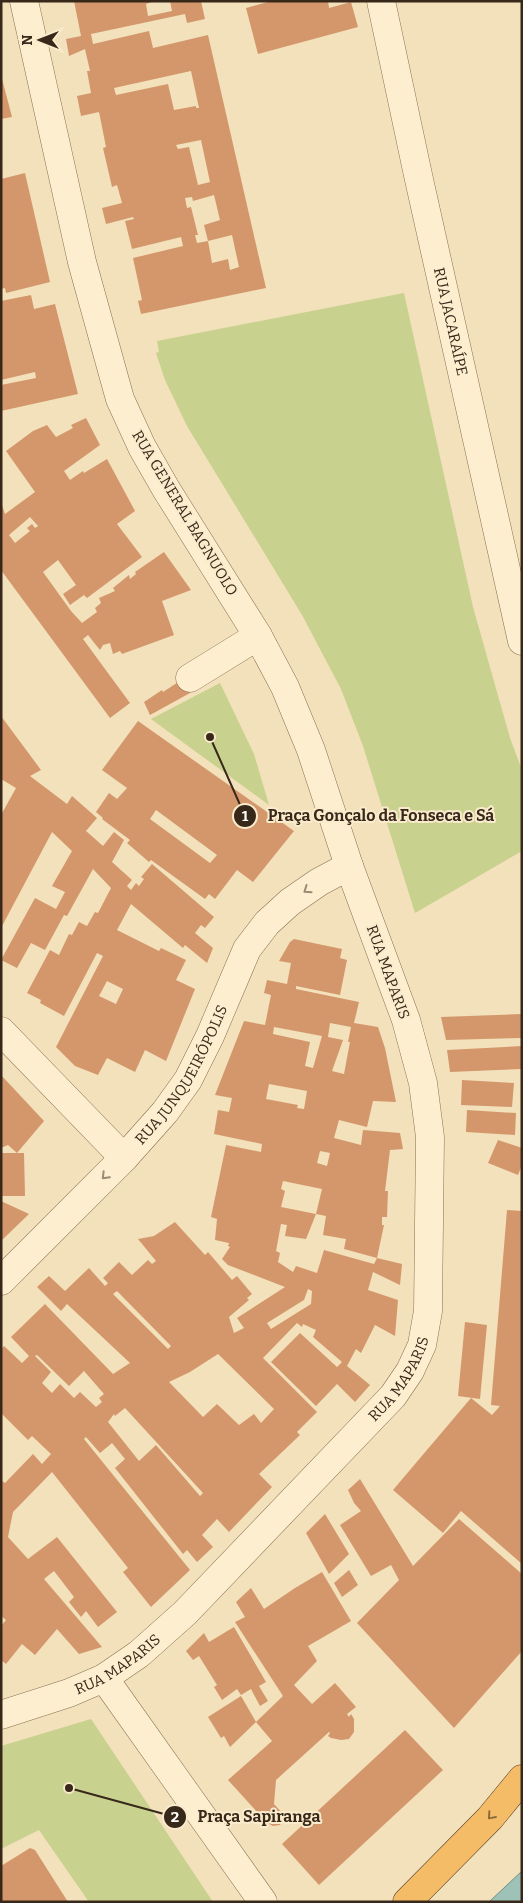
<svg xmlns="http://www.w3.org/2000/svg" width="523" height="1903" font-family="Bitter,serif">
<rect width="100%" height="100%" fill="#f2e1bb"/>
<g fill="#c9d18e">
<path d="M404,293L473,607L510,738L522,770V851L415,913L363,746L341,689L302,615L187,426L165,380L156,353L159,352L157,341Z"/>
<path d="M220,683L254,754L269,805L151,719Z"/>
<path d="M91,1719L213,1902H89L39,1830L1,1849V1746Z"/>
</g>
<path fill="#9fc2b8" stroke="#669086" d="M522,1871V1902H489Z"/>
<g fill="#d4976c" fill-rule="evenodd">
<path d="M74,1H155L146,4L148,16L172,11L170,1H201L205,19L187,23L185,14L91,34L93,44L149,31L153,48L208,35L266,288L141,314L138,301L142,300L133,258L183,246L181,237L132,249L125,221L134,219L133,217L106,224L102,208L122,203L117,185L112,187L103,148L106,147L99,112L81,116L77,96L91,93L87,71H90L85,49L69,56L66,39L81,36ZM191,71L199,108H196V106L174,110L168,84L116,95L114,88ZM201,140L210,182L198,185L189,147L178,149L176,145ZM214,195L220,220L204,225L208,241L197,243L195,235H198L191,207L187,208L185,198L192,197L193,201ZM232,235L239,267L230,270L228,259L212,263L208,241Z"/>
<path d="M272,1H328L329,8L351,2L358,27L258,54L246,8Z"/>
<path d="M1,75L12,117L1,119Z"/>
<path d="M25,173L50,282L6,293L5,288L1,289V179Z"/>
<path d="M31,295L34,309L55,304L78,394L1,411V385L36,378L35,372L1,380V301Z"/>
<path d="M86,418L100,445L64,471L70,480L83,471L84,473L107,459L135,511L117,524L142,557L87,598L84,595L70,605L63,594L76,585L58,560L43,572L71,611L82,623L97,612L95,608L101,603L99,598L115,591L113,588L129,575L130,579L136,574L135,572L164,552L191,590L162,601L174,635L122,654L120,651L113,654L110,643L103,645L100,650L88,635L83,639L130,703L110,718L1,570V502L5,514L35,492L6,451L33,431L47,425L56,437L73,428L71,425ZM30,517L38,526L35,528L32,524L27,528L30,531L15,543L9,535Z"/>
<path d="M183,679L190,693L150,715L144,702L162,690L163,692Z"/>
<path d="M1,716L41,770L30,776L67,804L72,796L97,818L86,831L103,846L114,832L124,840L112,862L132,880L127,886L131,890L136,883L139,886L144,879L141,877L152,864L214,917L205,928L201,925L195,933L213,948L207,963L185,945L183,948L131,904L117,930L159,951L161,948L186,960L176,980L195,989L166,1061L145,1050L135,1072L107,1058L98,1075L75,1066L56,1047L103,956L97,953L64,1016L40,1003L41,1000L27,993L50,950L59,955L69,934L72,935L79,922L87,926L95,912L98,913L111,888L93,869L67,916L64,915L45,950L31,943L17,968L1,960L35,898L56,909L65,892L52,886L72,851L52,832L1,928V815L16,788L1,779ZM107,981L123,989L116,1004L99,996Z"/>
<path d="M138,721L294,831L253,882L237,870L215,899L209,894L205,899L151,860L149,862L127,843L130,840L102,819L103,818L96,812L109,793L117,799L127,788L102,770ZM156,810L217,855L210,863L150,819Z"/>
<path d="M294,939L342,949L340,958L347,960L340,995L296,986V989L359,1002L354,1023L378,1027L385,1048L396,1102L373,1101L367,1127L339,1120L334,1138L361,1145L363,1130L400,1133L403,1149L390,1150L385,1191H388L387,1217H382V1225H384L377,1258L402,1264L400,1285L373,1272L368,1290L398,1300L395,1336L375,1325L361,1353L356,1349L347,1366L370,1385L355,1402L337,1384L316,1406L271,1362L300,1333L337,1367L342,1362L313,1337L316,1330L303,1324L302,1327L297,1323L265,1356L263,1358L317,1412L297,1432L300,1435L259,1474L272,1487L229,1532L217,1519L202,1535L213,1547L197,1562L187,1550L183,1554L115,1468L125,1459L112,1443L100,1453L86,1437L84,1439L190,1570L151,1607L123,1572L128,1568L52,1472L13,1512L8,1537L28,1559L57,1537L117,1612L98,1627L86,1611L81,1617L69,1602L74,1597L54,1571L44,1579L102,1647L79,1654L57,1629L35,1655L22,1644L6,1664L1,1660V1626L6,1620L1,1616V1480L5,1483L33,1454L42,1464L51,1454L32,1436L28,1440L1,1413V1349L4,1346L22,1363L29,1356L11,1337L45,1304L113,1374L130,1363L67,1304L61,1311L37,1287L49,1276L65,1291L89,1268L105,1286L108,1283L103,1278L119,1262L132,1275L148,1260L152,1264L156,1261L138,1239L154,1236L175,1222L205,1255L208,1252L232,1280L237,1276L252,1294L247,1298L249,1300L229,1317L234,1333L244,1328L237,1318L285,1287L228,1265L222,1259L230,1247L228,1246L229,1243L215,1240L217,1219L211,1217L226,1145L261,1152L262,1144L214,1134L218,1110L229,1112L232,1098L215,1095L244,1021L265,1025L271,995L264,993L267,980L287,984L291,963L279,961L290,942ZM330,1023L351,1027L348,1042H350L344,1074L332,1071L343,1040L328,1037ZM274,1027L322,1036L313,1068L305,1066L310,1042L273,1034ZM269,1084L307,1091L304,1109L297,1108L298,1105L266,1099ZM320,1151L330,1153L327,1166L317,1163ZM283,1181L322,1189L316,1214L281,1207L285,1191L281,1189ZM316,1214L326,1216L323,1235L346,1239L344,1249L377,1258L374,1264L324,1250L317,1273L296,1266L293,1272L278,1262L280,1253L276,1251L281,1224L287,1225L285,1236L306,1239ZM308,1289L312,1291L311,1304L271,1329L267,1323L304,1300ZM117,1291L171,1346L168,1349L113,1294ZM218,1354L274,1409L261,1423L254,1414L239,1425L217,1404L203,1417L169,1382L190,1372ZM37,1355L69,1386L84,1371L104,1394L99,1398L102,1402L96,1407L80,1392L74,1398L60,1384L52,1393L42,1383L51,1372L35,1356ZM125,1408L203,1493L200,1496L156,1445L139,1461L108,1422L114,1414L115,1416Z"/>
<path d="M522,1014V1038L446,1040L441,1017Z"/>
<path d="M522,1046V1069L450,1072L447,1050Z"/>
<path d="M1,1075L44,1121L17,1153L8,1145L1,1148Z"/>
<path d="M462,1080L514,1083L512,1107L461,1105Z"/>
<path d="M467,1110L516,1113L515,1135L466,1132Z"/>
<path d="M498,1140L522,1148V1165L518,1175L488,1163Z"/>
<path d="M1,1153H24L25,1196H1Z"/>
<path d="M1,1201L29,1214L1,1241Z"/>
<path d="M507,1210L522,1211V1564L461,1511L443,1533L393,1490L471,1398L492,1415L500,1406L491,1405Z"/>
<path d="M465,1322L487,1325L480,1399L458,1396Z"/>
<path d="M360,1479L413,1566L459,1519L522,1574V1651L454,1728L357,1623L399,1580L391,1565L371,1576L340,1525L361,1511L354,1503L348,1490Z"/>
<path d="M325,1514L349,1554L329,1574L306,1533Z"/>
<path d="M349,1570L358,1585L342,1597L334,1583Z"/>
<path d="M322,1572L351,1621L308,1646L317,1661L294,1685L312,1704L335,1683L356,1707L347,1714L349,1717L351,1714L354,1719V1732L349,1739L341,1740L331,1738L328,1736L330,1733L329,1732L276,1780L274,1804L283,1814V1820L280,1825L273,1826L267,1823L228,1780L272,1741L256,1722L283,1696L235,1622L245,1617L236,1602L251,1588L264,1609L295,1588Z"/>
<path d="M234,1627L266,1682L259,1686L268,1701L260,1706L251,1689L241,1695L237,1689L222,1700L214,1687L217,1685L199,1656L193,1660L186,1651L204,1633L209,1642Z"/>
<path d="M241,1696L256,1722L230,1747L224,1736L221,1738L208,1717Z"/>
<path d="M405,1730L443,1770L319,1885L282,1844Z"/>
<path d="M30,1848L35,1850L68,1902H1V1866Z"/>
</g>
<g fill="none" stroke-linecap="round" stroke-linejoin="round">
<g stroke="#8b7053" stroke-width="29">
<g id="minor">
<path id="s1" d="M381,1L418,175L522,641"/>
<path d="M190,678L258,636"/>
<path d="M1,1031L124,1158"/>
<path id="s2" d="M1,1281L124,1158L165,1112L188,1080L210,1036L247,949L267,923L290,902L319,882L349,866"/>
<path d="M104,1678L263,1902"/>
<path id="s3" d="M1,1715L69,1693L104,1678L139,1654L185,1613L393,1396L410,1371L422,1345L428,1311L430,1137L423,1083L406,1020L349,866L311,750L285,687L258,636L166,489L142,447L120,399L82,262L24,1"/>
</g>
</g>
<g stroke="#573e28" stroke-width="29">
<path id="trunk" d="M407,1902L490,1818L522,1779"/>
</g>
<use href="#minor" stroke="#fceece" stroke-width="28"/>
<use href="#trunk" stroke="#f4bc67" stroke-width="28"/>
</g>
<defs><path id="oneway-chevron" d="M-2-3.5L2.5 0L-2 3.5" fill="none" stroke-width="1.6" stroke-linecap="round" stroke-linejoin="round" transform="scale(1.25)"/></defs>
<g stroke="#9a8b74">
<use href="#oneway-chevron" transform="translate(307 890) rotate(145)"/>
<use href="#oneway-chevron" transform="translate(105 1176) rotate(135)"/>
</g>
<use stroke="#8d6b3d" href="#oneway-chevron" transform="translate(491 1816) rotate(131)"/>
<g text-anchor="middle" stroke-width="4" stroke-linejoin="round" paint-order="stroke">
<g font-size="15" fill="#38281a" stroke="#f9ebcb">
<text dy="5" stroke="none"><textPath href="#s1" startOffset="328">RUA JACARAÍPE</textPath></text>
<text transform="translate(185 513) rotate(59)" y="5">RUA GENERAL BAGNUOLO</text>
<text transform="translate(388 972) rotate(70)" y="5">RUA MAPARIS</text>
<text dy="5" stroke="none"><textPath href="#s2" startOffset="276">RUA JUNQUEIRÓPOLIS</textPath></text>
<text dy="5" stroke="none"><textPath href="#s3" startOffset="532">RUA MAPARIS</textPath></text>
<text dy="5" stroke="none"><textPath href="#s3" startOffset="128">RUA MAPARIS</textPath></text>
</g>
</g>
<path fill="none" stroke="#38281a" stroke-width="2" d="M210 737L245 816M69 1788L175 1817"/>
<g fill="#38281a" stroke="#f9ebcb" stroke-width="2">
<circle cx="210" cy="737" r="5"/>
<circle cx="69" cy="1788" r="5"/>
<circle cx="245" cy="816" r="12"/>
<circle cx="175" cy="1817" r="12"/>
</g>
<g font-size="15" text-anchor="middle" font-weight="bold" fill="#fff">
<text x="245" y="821">1</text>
<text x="175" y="1822">2</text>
</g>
<g font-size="16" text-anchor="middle" font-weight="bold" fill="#38281a" stroke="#f9ebcb" stroke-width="4" stroke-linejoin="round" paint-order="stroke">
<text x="381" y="821">Praça Gonçalo da Fonseca e Sá</text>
<text x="259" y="1822">Praça Sapiranga</text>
</g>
<rect width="523" height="1903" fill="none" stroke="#38281a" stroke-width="5"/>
<g transform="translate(40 40) rotate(270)" stroke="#f9ebcb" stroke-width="4" paint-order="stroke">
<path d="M0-4L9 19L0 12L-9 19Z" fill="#38281a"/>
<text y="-8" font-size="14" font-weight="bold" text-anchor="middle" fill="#38281a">N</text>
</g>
</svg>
